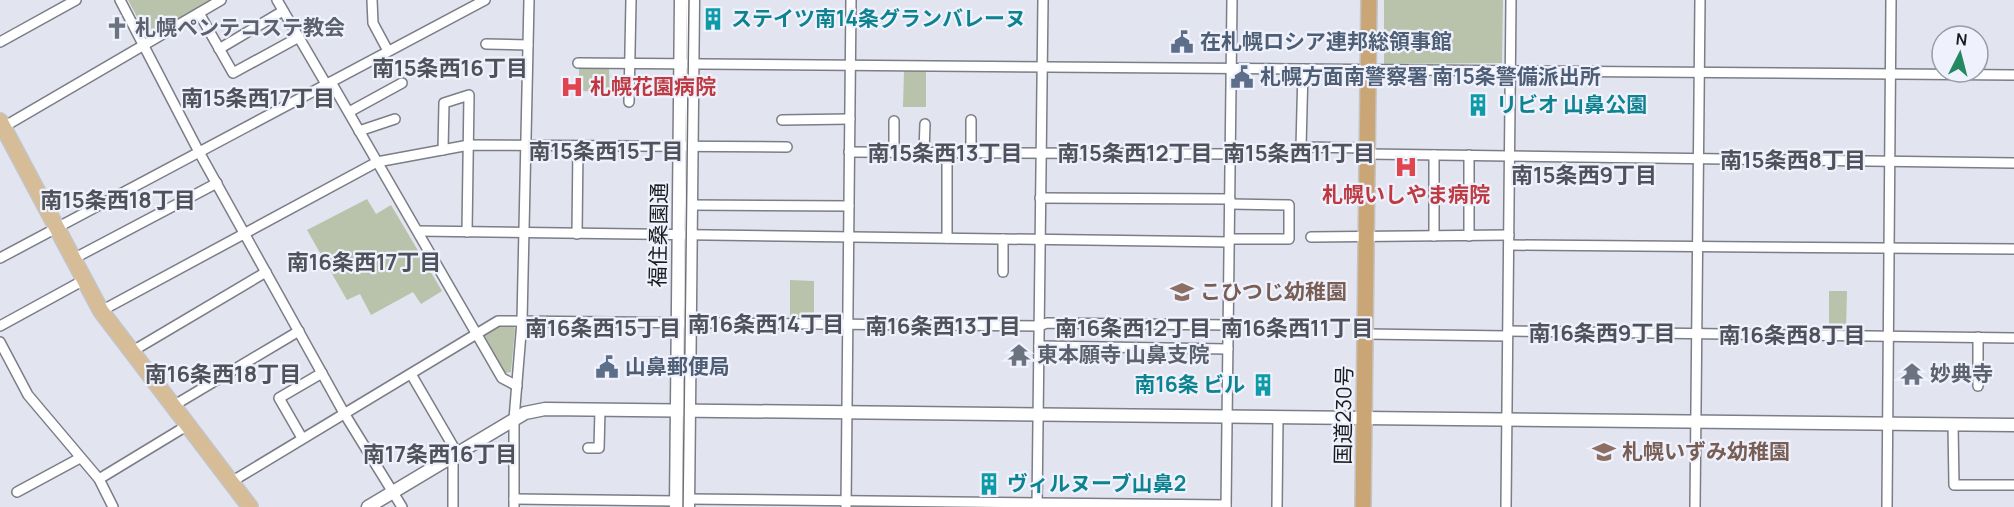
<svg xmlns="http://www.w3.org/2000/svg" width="2014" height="507" font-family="Manrope,'Noto Sans JP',sans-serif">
<rect width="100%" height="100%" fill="#e2e5ef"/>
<g fill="#b9c2ab">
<path d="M128,0H210L148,37Z"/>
<path d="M1384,0H1503L1502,63L1384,64V43H1395L1396,32L1384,31Z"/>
<path d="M579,67L609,68L610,92L579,91Z"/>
<path d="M904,71H926V107H903Z"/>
<path d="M367,199L376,214L391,205L442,291L421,304L413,292L371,315L360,294L347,300L307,230Z"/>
<path d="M790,280L814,281V317H790Z"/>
<path d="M1829,291H1847L1846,330H1829Z"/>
<path d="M498,326H513L515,329L511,372L505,373L485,337V334Z"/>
</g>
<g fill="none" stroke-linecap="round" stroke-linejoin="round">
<g stroke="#7b7d87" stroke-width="12">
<g id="minor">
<path d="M120,0L199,152L344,413L402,507"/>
<path d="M277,0L326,84"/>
<path d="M372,0L373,23L388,51"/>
<path d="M199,13L233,73L299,37"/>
<path d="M0,42L76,0"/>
<path d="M486,44L528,45"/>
<path d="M219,49L283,11"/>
<path d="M578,63L2014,75"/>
<path d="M1303,69L1301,147L1368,148"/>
<path d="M331,82L502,378L517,386"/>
<path d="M629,102L631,0"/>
<path d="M349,112L402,83"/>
<path d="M782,120L850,119"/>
<path d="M971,120V152"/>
<path d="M0,129L221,0"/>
<path d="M359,131L395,119"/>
<path d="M443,150L444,103L469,95L467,232"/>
<path d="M849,152L1230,154"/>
<path d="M894,152V121"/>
<path d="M924,152L925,124"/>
<path d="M947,152V238"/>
<path d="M1368,154L2014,163"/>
<path d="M1469,155V236"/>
<path d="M1040,198L1230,199"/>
<path d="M690,205L849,206"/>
<path d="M418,231L1229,242"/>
<path d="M577,234L578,146"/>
<path d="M1434,236V155"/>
<path d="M1311,237L1509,235"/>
<path d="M1003,239V272"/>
<path d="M1229,239H1289V205L1230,204"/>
<path d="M1509,245L2014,249"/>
<path d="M0,258L485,0"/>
<path d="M73,259L217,183"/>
<path d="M101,311L377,162L469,145L787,147"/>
<path d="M0,326L84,280"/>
<path d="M1508,331L2014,338"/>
<path d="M1366,334L1507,336"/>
<path d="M1978,337V386"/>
<path d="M0,342L28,395L99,479L113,507"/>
<path d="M1039,346L1228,349"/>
<path d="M131,352L266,272"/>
<path d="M411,374L457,453"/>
<path d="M173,406L299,331"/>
<path d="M1953,424L1954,485H2014"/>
<path d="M302,438L279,398L322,373"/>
<path d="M588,448H599L600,410"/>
<path d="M99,479L188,425"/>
<path d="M231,482L498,321L1039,326L1047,323L1229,325"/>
<path d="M17,492L80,458"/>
<path d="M514,499L676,501"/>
<path d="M688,499L1226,505"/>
<path d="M453,507V455"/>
<path d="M514,507V419L522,321L529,0"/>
<path d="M846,507L851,0"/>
<path d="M1037,507L1043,0"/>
<path d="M1226,507L1232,0"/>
<path d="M1277,507L1278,417"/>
<path d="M1506,507L1511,0"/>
<path d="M1695,507L1700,0"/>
<path d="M1887,507L1891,0"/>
</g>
</g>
<g stroke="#7b7d87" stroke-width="15">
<g id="tertiary">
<path d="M368,507L525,413L545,409L2014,425"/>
<path d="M676,507L681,0"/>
<path d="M688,507L693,0"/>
</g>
</g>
<g stroke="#c3c4c5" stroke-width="18">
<path id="primary" d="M0,121L101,311L250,507"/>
</g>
<g stroke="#c3c4c5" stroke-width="18">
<path id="trunk" d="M1363,507L1369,0"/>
</g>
<use href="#minor" stroke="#fff" stroke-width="9"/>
<use href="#tertiary" stroke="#fff" stroke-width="12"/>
<use href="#primary" stroke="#d7bc98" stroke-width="15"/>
<use href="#trunk" stroke="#caa676" stroke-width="15"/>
<path stroke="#6f7177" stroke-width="1.5" d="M683,507L689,0"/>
</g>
<defs>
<g id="building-bare" transform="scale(1.8)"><path d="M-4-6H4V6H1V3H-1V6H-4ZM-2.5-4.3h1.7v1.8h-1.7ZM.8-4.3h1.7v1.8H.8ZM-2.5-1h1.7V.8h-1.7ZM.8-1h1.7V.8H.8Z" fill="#0f9aa8" stroke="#eff2fd" stroke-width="2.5" paint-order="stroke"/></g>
<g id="church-bare" transform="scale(1.8)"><path d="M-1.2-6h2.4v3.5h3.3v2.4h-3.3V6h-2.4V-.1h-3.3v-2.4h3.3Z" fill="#6b7280" stroke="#eff2fd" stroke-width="2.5" paint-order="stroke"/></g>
<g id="civic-bare" transform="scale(1.8)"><path d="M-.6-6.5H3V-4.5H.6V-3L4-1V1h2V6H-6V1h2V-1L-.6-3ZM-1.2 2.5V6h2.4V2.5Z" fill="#5c6f8a" stroke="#eff2fd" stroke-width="2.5" paint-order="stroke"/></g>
<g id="hospital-bare" transform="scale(1.8)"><path d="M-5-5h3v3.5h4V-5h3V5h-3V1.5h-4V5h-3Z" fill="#e0444e" stroke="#eff2fd" stroke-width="2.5" paint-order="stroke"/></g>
<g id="school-bare" transform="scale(1.8)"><path d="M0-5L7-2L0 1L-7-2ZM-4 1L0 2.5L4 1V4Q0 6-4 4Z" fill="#8d6e63" stroke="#eff2fd" stroke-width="2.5" paint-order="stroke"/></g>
<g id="temple-bare" transform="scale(1.8)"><path d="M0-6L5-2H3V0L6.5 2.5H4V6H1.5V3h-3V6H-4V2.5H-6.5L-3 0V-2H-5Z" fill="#6b7280" stroke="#eff2fd" stroke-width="2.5" paint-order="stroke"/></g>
</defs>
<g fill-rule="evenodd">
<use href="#building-bare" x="713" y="19"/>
<use href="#church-bare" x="117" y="28"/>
<use href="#civic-bare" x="1182" y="42"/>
<use href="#civic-bare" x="1242" y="77"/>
<use href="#hospital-bare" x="572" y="87"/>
<use href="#building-bare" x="1478" y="105"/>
<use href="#hospital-bare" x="1406" y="167"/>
<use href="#school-bare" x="1182" y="292"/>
<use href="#temple-bare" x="1019" y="355"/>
<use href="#civic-bare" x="607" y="367"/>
<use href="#temple-bare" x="1912" y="374"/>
<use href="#building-bare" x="1263" y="385"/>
<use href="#school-bare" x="1604" y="452"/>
<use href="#building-bare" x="989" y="484"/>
</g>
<g text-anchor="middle" stroke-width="4.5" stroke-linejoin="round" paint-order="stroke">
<g font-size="21" font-weight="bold" fill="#0d838f" stroke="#eff2fd" text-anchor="start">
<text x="731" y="26">ステイツ南14条グランバレーヌ</text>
<text x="1496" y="112">リビオ 山鼻公園</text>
<text x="1245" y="392" text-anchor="end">南16条 ビル</text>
<text x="1007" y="491">ヴィルヌーブ山鼻2</text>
</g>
<g font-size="21" font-weight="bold" fill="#5b616d" stroke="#eff2fd" text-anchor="start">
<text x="135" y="35">札幌ペンテコステ教会</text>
<text x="1037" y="362">東本願寺 山鼻支院</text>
<text x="1930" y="381">妙典寺</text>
</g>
<g font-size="21" font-weight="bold" fill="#4e5e75" stroke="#eff2fd" text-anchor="start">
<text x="1200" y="49">在札幌ロシア連邦総領事館</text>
<text x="1260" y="84">札幌方面南警察署 南15条警備派出所</text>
<text x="625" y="374">山鼻郵便局</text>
</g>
<g font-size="21" font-weight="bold" fill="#be3a42" stroke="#eff2fd" text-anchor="start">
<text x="590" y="94">札幌花園病院</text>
<text x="1406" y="202" text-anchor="middle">札幌いしやま病院</text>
</g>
<g font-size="21" fill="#1a1b1f" stroke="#eff2fd">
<text transform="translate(659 235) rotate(-89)" y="7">福住桑園通</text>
<text transform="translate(1344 415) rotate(-89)" y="7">国道230号</text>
</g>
<g font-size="21" font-weight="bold" fill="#785e54" stroke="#eff2fd" text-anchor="start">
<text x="1200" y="299">こひつじ幼稚園</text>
<text x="1622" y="459">札幌いずみ幼稚園</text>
</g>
<g font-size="22" font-weight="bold" fill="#50525b" stroke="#eff2fd">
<text x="450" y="76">南15条西16丁目</text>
<text x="258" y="106">南15条西17丁目</text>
<text x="606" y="159">南15条西15丁目</text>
<text x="945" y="161">南15条西13丁目</text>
<text x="1135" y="161">南15条西12丁目</text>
<text x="1299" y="161">南15条西11丁目</text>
<text x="1793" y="168">南15条西8丁目</text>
<text x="1584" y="183">南15条西9丁目</text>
<text x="118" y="208">南15条西18丁目</text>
<text x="364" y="270">南16条西17丁目</text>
<text x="766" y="332">南16条西14丁目</text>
<text x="943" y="334">南16条西13丁目</text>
<text x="603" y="336">南16条西15丁目</text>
<text x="1133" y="336">南16条西12丁目</text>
<text x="1297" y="336">南16条西11丁目</text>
<text x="1602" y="341">南16条西9丁目</text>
<text x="1792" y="343">南16条西8丁目</text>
<text x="223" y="382">南16条西18丁目</text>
<text x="440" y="462">南17条西16丁目</text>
</g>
</g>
<g transform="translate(1960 54) rotate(6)"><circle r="28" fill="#eff2fd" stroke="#9a9ca4" stroke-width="1.5"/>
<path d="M0-4.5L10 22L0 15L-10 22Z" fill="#268862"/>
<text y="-9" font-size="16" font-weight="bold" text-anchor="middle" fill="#1a1b1f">N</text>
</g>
</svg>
